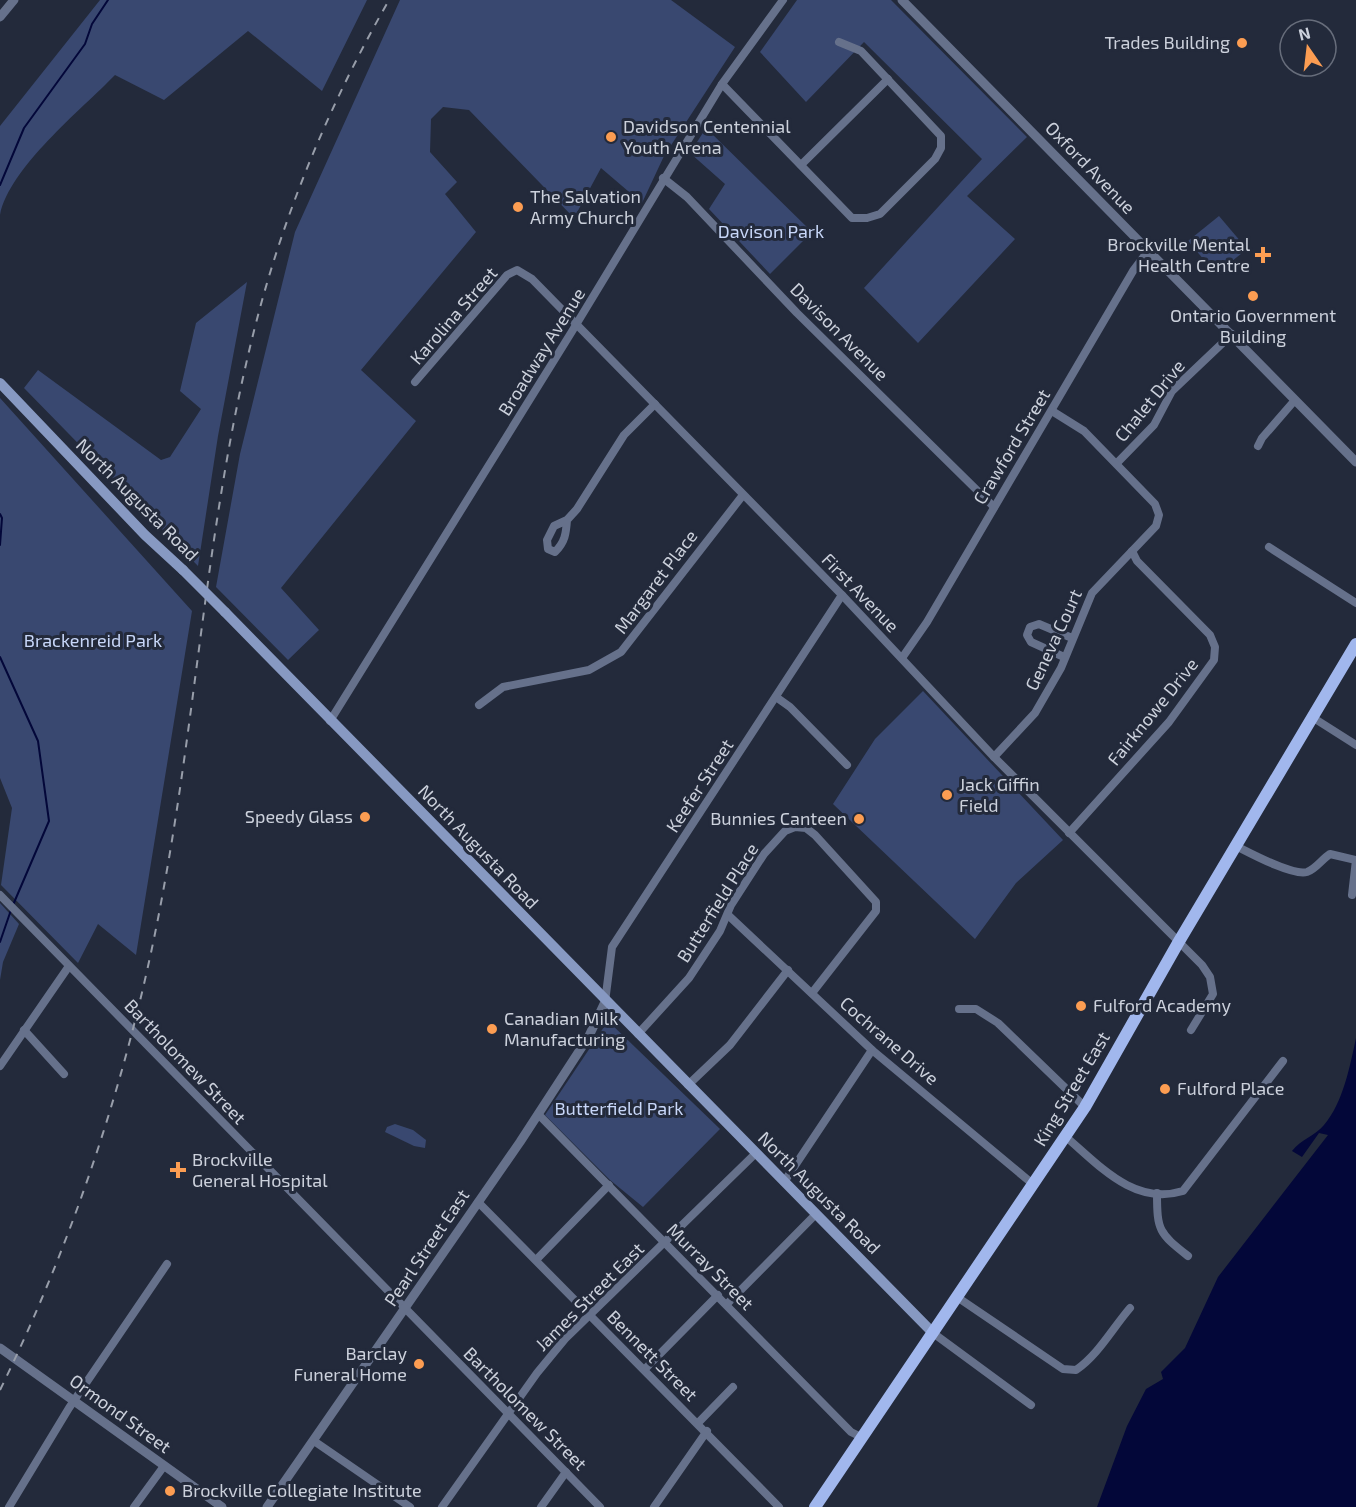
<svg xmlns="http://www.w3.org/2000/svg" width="1356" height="1507" font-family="'Exo 2',sans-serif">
<rect width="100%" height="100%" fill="#232a3b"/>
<g fill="#394870">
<path d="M100,0H367L322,91L248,31L164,100L115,75C81,110 9,168 0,215V126Z"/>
<path d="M400,0H671L735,47L664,156L642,203L601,168L574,218L469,110L443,107L431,119L430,152L457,182L445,194L476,232L361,370L416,421L281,588L319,630L288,660L216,587L240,454L295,232Z"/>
<path d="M797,0H891L1027,137L967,196L1015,239L918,343L864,288L982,159L864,42L806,102L760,52Z"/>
<path d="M706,128L812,232L770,274L709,209L725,184L690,153Z"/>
<path d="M1219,216L1247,249L1216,274L1188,241Z"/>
<path d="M247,282L218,436L198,566L24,388L38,370L161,460L170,457L201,409L180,391L196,323Z"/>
<path d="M0,398L192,611L136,955L98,924L78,963L1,885L12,808L0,778Z"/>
<path d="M923,691L1063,840L1016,883L975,939L833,804L875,739Z"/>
<path d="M0,903L19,924L3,962L0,980Z"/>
<path d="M608,1021L720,1129L643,1207L610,1180L545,1115Z"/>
<path d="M395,1124L413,1130L426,1140L425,1148L414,1146L385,1132L387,1127Z"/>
</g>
<path fill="#030739" d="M1356,1038V1507H1097L1127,1426L1146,1389L1163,1379L1161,1372L1185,1348L1218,1277L1328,1135L1319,1133L1302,1157L1292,1151C1301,1139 1315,1136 1324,1125C1343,1103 1350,1066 1356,1038Z"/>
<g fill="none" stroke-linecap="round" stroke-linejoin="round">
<g stroke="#030739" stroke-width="2">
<path d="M0,185L24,128L85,44L92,24L108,0"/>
<path d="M0,514L2,518L0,545"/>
<path d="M0,657L38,741L49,821L13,905"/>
<path d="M0,942L11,910"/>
</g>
<g stroke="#66718b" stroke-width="8">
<path d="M722,84L852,218H867L880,214L935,159L941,148V136L861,51L839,42"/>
<path d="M801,165L888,79"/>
<path d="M663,178L687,197L797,313L994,507"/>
<path d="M415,382L507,275L517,270L532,279L842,595L994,757L1202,965L1210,977L1213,994L1191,1030"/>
<path d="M1258,446L1262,438L1295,400"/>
<path d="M1117,463L1154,425L1172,391L1232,334"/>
<path d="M567,520C566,534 565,542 555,552L548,549L547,540L554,526L567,520L577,509L624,435L655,404"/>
<path d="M1269,547L1356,603"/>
<path d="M1064,657L1031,642L1027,635L1030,627L1039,624L1072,638"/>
<path d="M902,658L927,622L1133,271L1148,251"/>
<path d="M776,697L790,707L847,765"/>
<path d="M479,705L503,687L589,670L621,652L743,495"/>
<path d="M1312,717L1356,745"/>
<path d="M330,721L571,333L722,84L783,0"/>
<path d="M994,757L1035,713L1061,668L1092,593L1156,526L1159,515L1155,504L1084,431L1052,411"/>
<path d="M1069,833L1169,722L1214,660L1215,647L1210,635L1137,561L1132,551"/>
<path d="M1236,846C1250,853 1292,876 1307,872C1316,869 1322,859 1330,854L1356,860L1352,895"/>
<path d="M0,895L600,1507"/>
<path d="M728,915L872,1050L1034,1185"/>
<path d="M605,1002L612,947L842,595"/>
<path d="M959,1009H976L998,1023L1085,1107"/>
<path d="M24,1030L64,1074"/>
<path d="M638,1034L689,978L720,931L731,905L764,854L785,831L795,827L806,828L815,835L876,902V911L812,993"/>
<path d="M0,1066L69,966"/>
<path d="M688,1085L730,1045L788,970"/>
<path d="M538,1114L851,1432L863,1438"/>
<path d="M1066,1137C1100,1166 1134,1206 1183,1191L1283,1061"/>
<path d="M784,1182L872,1050"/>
<path d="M1157,1193C1157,1231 1159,1233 1188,1256"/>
<path d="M478,1202L779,1507"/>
<path d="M536,1260L609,1185"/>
<path d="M957,1297L1063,1369L1076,1370C1098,1355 1112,1329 1130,1308"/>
<path d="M727,1304L816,1214"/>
<path d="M933,1333L1031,1405"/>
<path d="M645,1369L718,1295"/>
<path d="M698,1423L733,1387"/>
<path d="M314,1441L410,1507"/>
<path d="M9,1507L69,1408L167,1264"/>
<path d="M134,1507L164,1466"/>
<path d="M442,1507L537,1373L565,1339L756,1153"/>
<path d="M541,1507L566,1472"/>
<path d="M654,1507L707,1431"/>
</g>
<g stroke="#66718b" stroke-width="9">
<path d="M902,0L1356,462"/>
<path d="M0,17L14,0"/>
<path d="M0,1348L222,1507"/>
<path d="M267,1507L520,1142L589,1036L605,1002"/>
</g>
<g stroke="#8799c2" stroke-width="10">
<path d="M0,383L145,535L183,570"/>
<path d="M225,612L933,1333"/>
</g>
<path stroke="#a1b7ed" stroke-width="12" d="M815,1507L1085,1107L1178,943L1356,644"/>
<path stroke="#989eaa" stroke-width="2" stroke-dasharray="8 8" stroke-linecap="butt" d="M0,1390C77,1233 132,1063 163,892C198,703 208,509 256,323C285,210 331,101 389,0"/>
<path stroke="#8799c2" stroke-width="10" d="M183,570L225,612"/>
</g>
<g fill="#fc9d52" stroke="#232a3b" stroke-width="2">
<circle cx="1242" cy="43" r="6"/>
<circle cx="611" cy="137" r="6"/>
<circle cx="518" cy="207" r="6"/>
<path d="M1260 246h6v6h6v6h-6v6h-6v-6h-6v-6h6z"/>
<circle cx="1253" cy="296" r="6"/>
<circle cx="947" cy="795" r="6"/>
<circle cx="365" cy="817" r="6"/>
<circle cx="859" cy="819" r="6"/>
<circle cx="1081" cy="1006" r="6"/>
<circle cx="492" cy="1029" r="6"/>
<circle cx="1165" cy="1089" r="6"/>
<path d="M175 1161h6v6h6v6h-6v6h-6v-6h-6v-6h6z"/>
<circle cx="419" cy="1364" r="6"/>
<circle cx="170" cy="1491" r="6"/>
</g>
<g text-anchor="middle" stroke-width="6" stroke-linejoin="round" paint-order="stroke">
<g font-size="18" fill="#ccd1dc" stroke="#232a3b" text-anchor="start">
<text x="1230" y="49" text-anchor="end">Trades Building</text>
<text x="623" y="133">Davidson Centennial<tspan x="623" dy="21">Youth Arena</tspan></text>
<text x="530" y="203">The Salvation<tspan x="530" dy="21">Army Church</tspan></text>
<text x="1250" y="251" text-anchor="end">Brockville Mental<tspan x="1250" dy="21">Health Centre</tspan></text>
<text x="1253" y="322" text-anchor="middle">Ontario Government<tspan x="1253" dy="21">Building</tspan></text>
<text x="959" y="791">Jack Giffin<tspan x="959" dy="21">Field</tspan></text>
<text x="353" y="823" text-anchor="end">Speedy Glass</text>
<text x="847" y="825" text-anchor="end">Bunnies Canteen</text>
<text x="1093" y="1012">Fulford Academy</text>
<text x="504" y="1025">Canadian Milk<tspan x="504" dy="21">Manufacturing</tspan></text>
<text x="1177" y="1095">Fulford Place</text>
<text x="192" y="1166">Brockville<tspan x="192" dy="21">General Hospital</tspan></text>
<text x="407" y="1360" text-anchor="end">Barclay<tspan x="407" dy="21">Funeral Home</tspan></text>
<text x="182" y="1497">Brockville Collegiate Institute</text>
</g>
<g font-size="18" fill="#ccd1dc" stroke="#232a3b">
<text transform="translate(1090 168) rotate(46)" y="6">Oxford Avenue</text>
<text transform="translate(454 316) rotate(-49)" y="6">Karolina Street</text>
<text transform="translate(839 332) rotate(45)" y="6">Davison Avenue</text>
<text transform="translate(542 352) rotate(-58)" y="6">Broadway Avenue</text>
<text transform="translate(1150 401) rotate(-51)" y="6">Chalet Drive</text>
<text transform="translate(1012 447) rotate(-59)" y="6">Crawford Street</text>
<text transform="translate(137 500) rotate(45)" y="6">North Augusta Road</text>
<text transform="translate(656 582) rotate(-53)" y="6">Margaret Place</text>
<text transform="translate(860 593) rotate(46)" y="6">First Avenue</text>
<text transform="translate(1054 640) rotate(-65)" y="6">Geneva Court</text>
<text transform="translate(1153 712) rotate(-51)" y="6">Fairknowe Drive</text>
<text transform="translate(700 786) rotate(-57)" y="6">Keefer Street</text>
<text transform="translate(478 847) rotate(46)" y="6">North Augusta Road</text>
<text transform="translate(718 903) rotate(-58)" y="6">Butterfield Place</text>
<text transform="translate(889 1041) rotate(41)" y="6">Cochrane Drive</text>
<text transform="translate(185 1062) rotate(46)" y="6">Bartholomew Street</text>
<text transform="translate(1072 1089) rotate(-59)" y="6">King Street East</text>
<text transform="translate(819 1193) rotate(45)" y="6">North Augusta Road</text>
<text transform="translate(427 1248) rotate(-56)" y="6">Pearl Street East</text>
<text transform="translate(710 1267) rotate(45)" y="6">Murray Street</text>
<text transform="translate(590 1297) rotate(-45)" y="6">James Street East</text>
<text transform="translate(652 1356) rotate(45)" y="6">Bennett Street</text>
<text transform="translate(525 1409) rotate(45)" y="6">Bartholomew Street</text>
<text transform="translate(120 1414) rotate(36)" y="6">Ormond Street</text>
</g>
<g font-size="18" fill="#c8d7f9" stroke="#232a3b">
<text x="771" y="238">Davison Park</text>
<text x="93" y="647">Brackenreid Park</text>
<text x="619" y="1115">Butterfield Park</text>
</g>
</g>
<g transform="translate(1308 48) rotate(346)"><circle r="28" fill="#232a3b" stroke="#676d7b" stroke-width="1.5"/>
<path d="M0-4.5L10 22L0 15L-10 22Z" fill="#fc9d52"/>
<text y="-9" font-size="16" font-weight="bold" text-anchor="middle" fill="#ccd1dc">N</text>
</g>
</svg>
